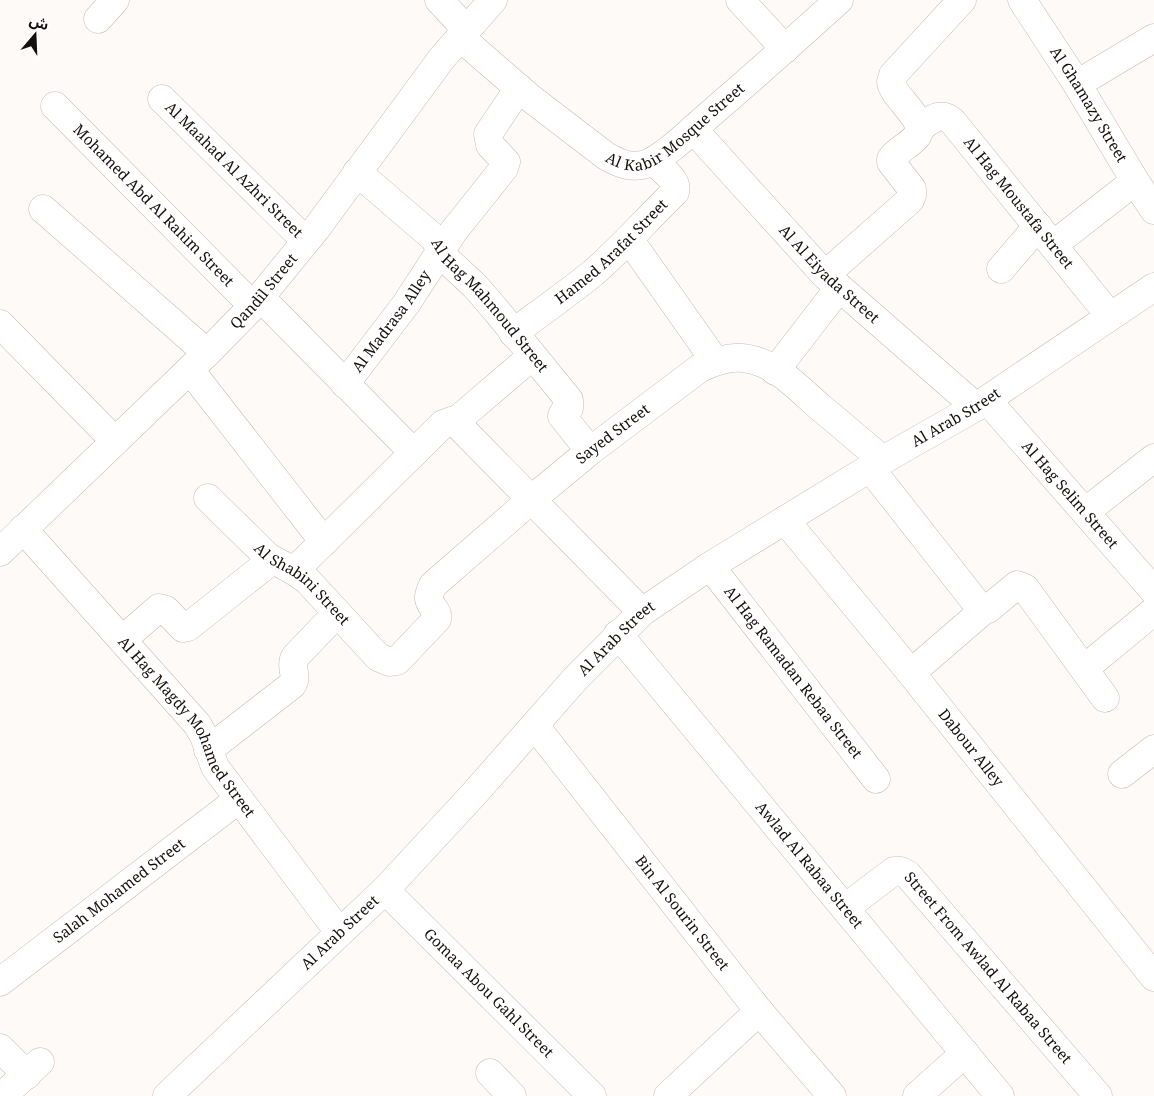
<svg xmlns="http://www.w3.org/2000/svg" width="1154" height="1096" font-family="'Noto Serif','Noto Sans Arabic',serif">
<rect width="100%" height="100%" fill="#fefaf8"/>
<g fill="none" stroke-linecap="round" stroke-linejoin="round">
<g stroke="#cbb8b1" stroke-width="29">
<g id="minor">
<path d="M439,0L466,29"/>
<path d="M740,0L785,49"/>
<path id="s1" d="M1022,0L1077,84L1135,181L1154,210"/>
<path d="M98,19L115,0"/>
<path id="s2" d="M460,37L529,97L606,156C617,162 628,168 642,165C660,162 693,129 708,116C752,78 796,39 839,0"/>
<path d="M1077,84L1154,38"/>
<path id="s3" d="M162,99L306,241"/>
<path id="s4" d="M55,106L253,306"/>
<path id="s5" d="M920,128C931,120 940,110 953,122L1110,316"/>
<path id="s6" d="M693,129L825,275L976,407"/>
<path id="s7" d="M357,172L434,238L447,260L475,286L495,309L569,400V408L564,412L562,416L590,451"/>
<path d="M43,209L207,353"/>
<path d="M629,239L715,361"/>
<path d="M1053,245L1135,181"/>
<path d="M1001,269L1038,226"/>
<path d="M825,275L910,200L912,195V189L891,162V159C897,150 910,145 917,136C928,120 893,98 891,82C891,81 893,76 893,75L962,0"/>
<path d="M260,297L414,453"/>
<path d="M0,324L115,441"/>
<path id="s8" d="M513,333C540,313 567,294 593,273C622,248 647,219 675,192C679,180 661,169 653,161"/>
<path d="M190,370L324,542"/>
<path d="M775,371L839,288"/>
<path id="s9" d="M345,384L406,304L453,232L504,168L506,162L490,145L488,134L519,88"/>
<path id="s10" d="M987,400L1154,591"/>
<path d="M455,422L532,356"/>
<path d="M870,468L981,609H988L1017,585L1025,588L1105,698"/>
<path id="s11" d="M208,498L268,557L294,571L307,580L378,657L390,662L397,661L437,619V614C430,601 425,601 433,585L532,499L590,451L700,368C715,361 732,355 749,359C777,364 800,390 821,408C842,425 862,443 883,460"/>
<path d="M1085,512L1154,458"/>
<path id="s12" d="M785,520L911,673L1154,977"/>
<path id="s13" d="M23,529L197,724L204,736L215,767L339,932"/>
<path id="s14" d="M0,552L207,353L253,306L316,229L442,58L493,0"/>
<path id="s15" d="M710,566L876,779"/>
<path d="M294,571L443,424L451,421L457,424L642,612"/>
<path id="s16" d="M618,634L1000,1096"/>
<path d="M122,640L159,608L166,610L183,628L188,627L272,560"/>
<path d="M1084,669L1154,611"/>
<path d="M911,673L984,610"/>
<path id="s17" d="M535,726L759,1011L832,1096"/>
<path d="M208,750L292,685C299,675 289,668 295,657L337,613"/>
<path d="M1122,774L1154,749"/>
<path id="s18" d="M385,890L592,1096"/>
<path id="s19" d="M845,908L894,871H901L908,875L1098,1096"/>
<path id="s20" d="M0,982L239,799"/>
<path d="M0,1048L27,1075"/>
<path d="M490,1073L512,1096"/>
<path d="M2,1096L40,1062"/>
<path id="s21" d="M167,1096L385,890L473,795L576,678L642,612L710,566L883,460L976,407L1154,287"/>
<path d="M668,1096L759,1011"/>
<path d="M917,1096L965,1053"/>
</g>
</g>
<use href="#minor" stroke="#fff" stroke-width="28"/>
</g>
<g text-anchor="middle" stroke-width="5" stroke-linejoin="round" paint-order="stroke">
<g font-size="15" fill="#16100d" stroke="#fff">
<text dy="5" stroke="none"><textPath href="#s1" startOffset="124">Al Ghamazy Street</textPath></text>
<text dy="5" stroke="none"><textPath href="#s2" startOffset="272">Al Kabir Mosque Street</textPath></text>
<text dy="5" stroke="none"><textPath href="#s3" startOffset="101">Al Maahad Al Azhri Street</textPath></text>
<text dy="5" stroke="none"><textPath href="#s5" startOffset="142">Al Hag Moustafa Street</textPath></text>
<text dy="5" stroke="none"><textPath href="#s4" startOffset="140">Mohamed Abd Al Rahim Street</textPath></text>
<text dy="5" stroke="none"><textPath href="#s8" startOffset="128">Hamed Arafat Street</textPath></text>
<text dy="5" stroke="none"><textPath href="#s6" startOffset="199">Al Al Eiyada Street</textPath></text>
<text dy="5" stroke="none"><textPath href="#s14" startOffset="371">Qandil Street</textPath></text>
<text dy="5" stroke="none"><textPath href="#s7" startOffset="189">Al Hag Mahmoud Street</textPath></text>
<text dy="5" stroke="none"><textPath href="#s9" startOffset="78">Al Madrasa Alley</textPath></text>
<text dy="5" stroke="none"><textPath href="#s21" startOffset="1048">Al Arab Street</textPath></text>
<text dy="5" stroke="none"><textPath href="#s11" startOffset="584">Sayed Street</textPath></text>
<text dy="5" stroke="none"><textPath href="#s10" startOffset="126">Al Hag Selim Street</textPath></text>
<text dy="5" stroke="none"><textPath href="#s11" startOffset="128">Al Shabini Street</textPath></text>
<text dy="5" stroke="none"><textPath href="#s21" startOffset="642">Al Arab Street</textPath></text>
<text dy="5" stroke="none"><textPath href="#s15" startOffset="135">Al Hag Ramadan Rebaa Street</textPath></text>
<text dy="5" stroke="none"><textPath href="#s13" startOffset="258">Al Hag Magdy Mohamed Street</textPath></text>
<text dy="5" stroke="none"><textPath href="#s12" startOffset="294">Dabour Alley</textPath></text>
<text dy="5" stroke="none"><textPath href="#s16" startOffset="300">Awlad Al Rabaa Street</textPath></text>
<text dy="5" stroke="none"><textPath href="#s20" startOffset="150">Salah Mohamed Street</textPath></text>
<text dy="5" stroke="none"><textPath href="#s17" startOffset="238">Bin Al Sourin Street</textPath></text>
<text dy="5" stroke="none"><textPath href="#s21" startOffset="238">Al Arab Street</textPath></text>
<text dy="5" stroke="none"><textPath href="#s19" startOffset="199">Street From Awlad Al Rabaa Street</textPath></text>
<text dy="5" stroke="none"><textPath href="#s18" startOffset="146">Gomaa Abou Gahl Street</textPath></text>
</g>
</g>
<g transform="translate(35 35) rotate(19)" stroke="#ffffff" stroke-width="4" paint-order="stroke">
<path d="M0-4L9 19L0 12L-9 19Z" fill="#16100d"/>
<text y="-8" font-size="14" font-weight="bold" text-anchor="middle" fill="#16100d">ش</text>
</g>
</svg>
